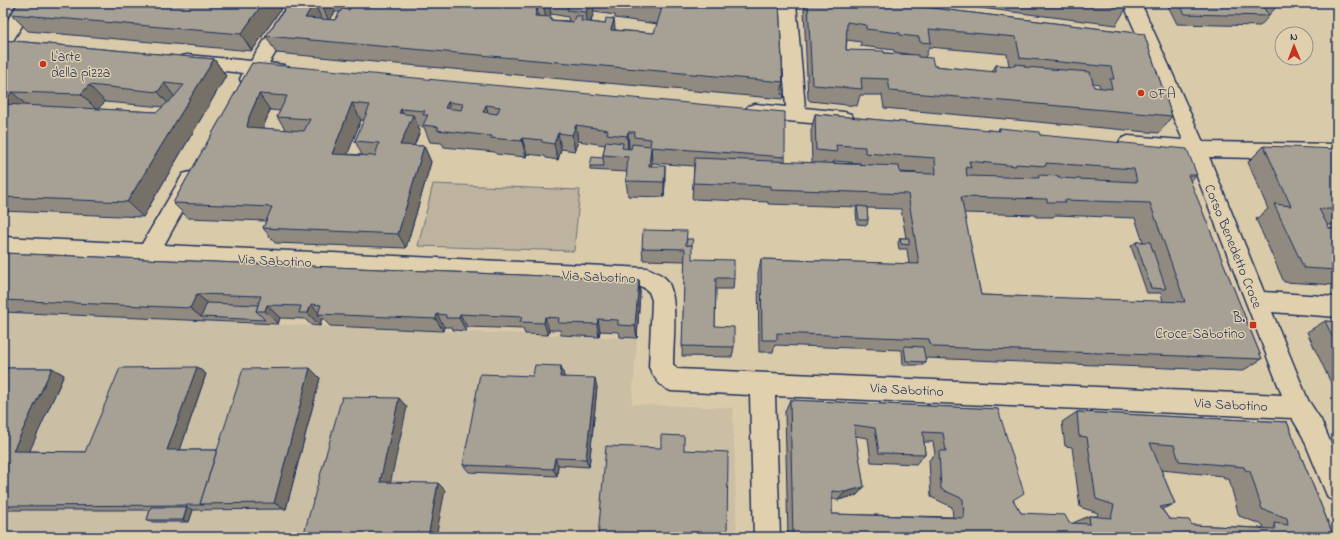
<svg xmlns="http://www.w3.org/2000/svg" width="1340" height="540" font-family="'Indie Flower',sans-serif">
<rect width="100%" height="100%" fill="#d9caaa"/>
<filter id="ink" filterUnits="userSpaceOnUse"><feTurbulence type="fractalNoise" baseFrequency=".025" numOctaves="2"/><feDisplacementMap in="SourceGraphic" scale="8" xChannelSelector="R" yChannelSelector="G"/><feConvolveMatrix kernelMatrix="1 2 1 2 8 2 1 2 1" color-interpolation-filters="sRGB"/></filter>
<g filter="url(#ink)">
<path fill="#cabea4" d="M3,312L362,328L637,338L632,404L733,408L737,537H3Z"/>
<path fill="#bdb39e" stroke="#6c717e" d="M433,184L580,190L574,251L418,246Z"/>
<g fill="none" stroke-linecap="round" stroke-linejoin="round">
<g stroke="#1b2f5e" stroke-width="3">
<g id="minor">
<path d="M18,3H36L9,47L3,49V28Z"/>
<path d="M289,3H307L269,63L284,65L287,70L284,75L278,77L261,75L256,84L249,86L242,84L240,79L243,73L187,67L181,66L178,61L181,56L187,55L251,61Z"/>
<path d="M778,3H796L805,108L844,112L851,114L854,119L851,124L844,126L755,118L748,116L745,111L748,106L755,104L786,107Z"/>
<path d="M1123,3H1141L1203,142L1337,144V160L1209,157L1264,292L1337,297V317L1272,312L1308,400L1321,420L1337,458V502L1328,498L1303,437L1292,418L775,396L780,537H754L750,395L671,391C660,387 654,378 649,367L652,300L649,292L643,287L3,255V237L142,244L183,174L190,172L197,174L200,180L164,245L647,268C653,271 661,274 666,279C679,294 673,343 673,364L677,369L1282,395L1189,156L1128,152L1121,149L1118,144L1121,139L1128,136L1183,140Z"/>
</g>
</g>
<use href="#minor" fill="#e1d0ad" fill-rule="evenodd"/>
</g>
<g fill="#908a80" stroke="#1b2f5e" fill-rule="evenodd">
<path d="M18,3H285L252,51L28,31L11,14Z"/>
<path d="M289,3H779L784,94L783,99L276,53L266,36ZM335,12H340L335,20H330ZM594,12L615,15V18L657,24L654,33L615,30L605,24L591,22ZM551,14L568,17L569,21L552,20L550,17Z"/>
<path d="M806,3H891L1144,34L1172,116L1159,133L884,108L882,95H860L857,106L810,101L808,99L804,10ZM847,40L861,42V46L894,50V52L913,55L846,50ZM929,47L1007,54L1009,66L996,65L992,72L934,66L925,58ZM1093,83L1099,84L1100,88L1094,87Z"/>
<path d="M941,3H1125L1127,7L1116,25Z"/>
<path d="M1168,3H1277L1278,5L1269,15H1268L1269,16L1260,26L1177,24L1167,4Z"/>
<path d="M3,40L214,59L226,76L143,217L3,211ZM105,102L163,107L157,112L98,109Z"/>
<path d="M252,63L785,157V162L812,163L811,131L815,114L998,131L999,128L1040,135L1197,175L1190,181L1262,359L1242,371L925,358L926,362L923,365H903L902,350L775,345L773,352H759L758,273L761,259L909,264L907,249H899L898,243L900,238H906L901,209L867,208L868,220L867,225L857,224L856,211L857,207L768,204V202L692,199L694,166L652,163L651,166L665,182L664,197L628,196L626,181L627,172L590,170V166L603,158V155L605,145L578,141L575,151L561,149L558,160L546,158L545,156L527,154L526,157L496,154L495,152L444,147L442,143L430,142L424,127L418,126L420,131L414,146H424L431,162L406,248L275,243L263,228L266,221L188,218L173,203ZM270,110L280,111L277,117L286,130L263,128ZM361,120H364L355,141L362,155L347,154ZM834,161L860,163V164L833,163ZM900,172L916,173H900ZM964,213L1036,215V217H1053L1055,215L1135,218L1143,242H1136L1131,246L1147,293H1161L1163,302L981,295Z"/>
<path d="M1264,146L1337,209V225H1327L1329,228L1337,229V285L1284,282L1256,219L1268,209L1248,162Z"/>
<path d="M686,243L692,259L734,278L733,289H716L715,326L734,347L732,357L682,356L685,261L643,260L642,248Z"/>
<path d="M3,253L639,280L640,293L637,338L620,337L619,332L600,331L599,337L561,335L560,330H549L548,335L525,334L523,329L497,328L467,327L466,331L453,330L452,327H444L443,331L330,326L322,318L320,326L311,325L305,319L280,318L278,324L3,312Z"/>
<path d="M1325,321L1337,322V384L1331,383L1307,332Z"/>
<path d="M561,366L564,377L597,387L589,467L558,465L557,476L469,472L463,465L533,376Z"/>
<path d="M197,367L206,374L180,450H217L320,378L286,509L193,510L189,522H153L147,520L150,510H3V368H52L64,375L29,451L85,452Z"/>
<path d="M790,400L998,409L1013,500L1021,513L1069,523L1074,524L1073,523L1089,516H1097L1098,513L1080,507L1072,447L1065,446L1062,422L1077,412L1287,422L1334,537H788L785,411ZM855,436L868,438L871,462L916,464L925,454L924,442H933L935,454L929,460L931,497L952,507L953,517L832,514V499L838,500L857,495L864,487ZM1161,470L1223,476L1224,479H1229L1239,516L1263,525L1264,527L1259,528L1192,525L1169,519L1162,509L1175,504Z"/>
</g>
<g fill="#757168" stroke="#1b2f5e">
<path d="M263,3H285L252,51L241,34Z"/>
<path d="M314,3L323,21L305,18Z"/>
<path d="M321,3H331L335,12L329,21L321,4Z"/>
<path d="M546,3H549L551,14L547,26L544,8Z"/>
<path d="M589,3H593L594,12L588,29L586,12Z"/>
<path d="M537,8L540,25L535,16Z"/>
<path d="M614,19L616,37L611,30Z"/>
<path d="M214,59L226,76L143,217L127,202Z"/>
<path d="M164,83L177,100L172,108L158,92Z"/>
<path d="M89,85L105,102L97,110L81,94Z"/>
<path d="M12,92L30,108L3,104Z"/>
<path d="M259,94L270,110L261,133L247,127L249,117Z"/>
<path d="M448,102L454,119L445,108Z"/>
<path d="M352,103L361,120L342,169L332,154Z"/>
<path d="M486,105L491,122L483,112Z"/>
<path d="M401,109L408,126L399,113Z"/>
<path d="M413,115L420,131L408,161L400,145Z"/>
<path d="M576,125L578,141L575,151L572,135Z"/>
<path d="M628,132L629,148L628,152L627,136Z"/>
<path d="M558,133L561,149L558,160L554,144Z"/>
<path d="M522,138L527,154L526,157L522,141Z"/>
<path d="M424,146L431,162L406,248L398,234Z"/>
<path d="M651,147L652,163L650,181L649,166Z"/>
<path d="M665,166V182L664,197V182Z"/>
<path d="M639,280L640,293L637,338L635,326Z"/>
<path d="M197,294L212,307L201,317L190,308Z"/>
<path d="M311,304L320,314H318L322,318L320,326L308,313Z"/>
<path d="M267,305L280,318L278,324L265,311Z"/>
<path d="M437,314L444,327L443,331L436,319Z"/>
<path d="M460,314L467,327L466,331L459,318Z"/>
<path d="M545,317L549,330L548,335L544,323Z"/>
<path d="M598,319L600,331L599,337L597,324Z"/>
<path d="M561,366L564,376L563,386L560,377Z"/>
<path d="M197,367L206,374L178,456L167,450Z"/>
<path d="M52,368L64,375L27,457L13,451Z"/>
<path d="M310,368L320,378L286,509L274,503Z"/>
<path d="M595,378L597,387L589,467L586,459Z"/>
<path d="M399,398L407,407L389,489L380,482Z"/>
<path d="M555,458L558,465L557,476L553,469Z"/>
<path d="M438,483L445,490L436,537H428Z"/>
<path d="M864,487L857,495L838,500L845,492Z"/>
<path d="M187,507L193,510L189,522L183,520Z"/>
</g>
<g fill="#a7a195" stroke="#1b2f5e" fill-rule="evenodd">
<path d="M18,3H263L241,34L11,14Z"/>
<path d="M289,3H321V4L314,3L305,18L335,20L342,9L349,10L352,3H546L544,8H537L535,16L551,17L550,20L573,22L575,16H582L581,21L605,24L606,18L614,19L611,30L654,33L662,8L631,3H779L783,82L266,36Z"/>
<path d="M570,3H589L586,12L567,10Z"/>
<path d="M808,3H891L1144,34L1172,116L890,91L888,79L861,78L862,89L814,85L812,83ZM847,22L866,25V29L900,33V35L919,37L920,42L931,43L929,29L1016,37L1020,58L1111,67L1114,79H1110L1112,89L1094,87L1090,72L1025,67L1024,65L1015,64V66L996,65V72L934,66L932,58L918,57V55L884,53V51L846,50Z"/>
<path d="M1092,3H1125L1127,7Z"/>
<path d="M1179,3H1277L1278,5H1262L1269,16L1185,14Z"/>
<path d="M3,40L214,59L127,202L3,197ZM164,83L184,85L174,97L157,112L3,104L12,92L81,94L89,85L158,92Z"/>
<path d="M252,63L785,112V157L651,147L649,166H665L664,182L626,181L628,157L603,155L606,141L623,143L622,148L631,149L632,144L650,146L651,139L634,137L635,132H628L627,136L607,134L608,130L576,125L572,135L558,133L554,144L542,142V140L522,138V141L491,138L492,136L437,130L439,127L423,125L428,115H423L425,111L401,109L399,113L413,115L400,145L424,146L398,234L263,228L272,207L173,203ZM259,94L287,96L277,117L310,119L304,131L247,127L249,117ZM448,102L463,104L461,110L445,108ZM352,103L370,105L355,141L379,143L375,156L332,154ZM486,105L500,107L497,114L483,112Z"/>
<path d="M782,69H783L784,94H781L783,82Z"/>
<path d="M815,114L1000,131L999,128L1039,132L1040,135L1187,149L1197,175H1188L1262,359L936,347L933,346L930,344L929,339L777,333V340H762L761,259L919,264L908,194L771,189V186L693,183L695,158L899,166L900,173L936,174L935,158L865,153V147L836,145L837,152L816,150ZM969,161L1016,166V164L1046,166V163L1134,169L1137,182L1059,178V176L1038,175L1039,178L967,176L966,167L971,168ZM961,197L1047,199V202H1065L1064,200L1150,203L1185,302L981,295Z"/>
<path d="M1264,146L1337,149V209H1319L1329,228L1337,229V270L1304,268L1274,204L1291,206Z"/>
<path d="M592,157L603,158L604,166H590Z"/>
<path d="M857,206L867,207L868,220H859Z"/>
<path d="M643,230L687,231L686,245H692V259L734,260V278H716L715,326L734,327V347L682,346L685,249L642,248Z"/>
<path d="M900,238H909V245L901,244Z"/>
<path d="M687,239H693L692,245H686Z"/>
<path d="M1136,242H1150L1166,289L1151,288Z"/>
<path d="M3,253L639,280L635,326L618,325V320L598,319L597,324L558,323L559,318L545,317L544,323L520,322L522,317L460,314L459,318H446V315L437,314L436,319L318,314L321,305L311,304L308,313H299L301,306L267,305L265,311H256L261,296L197,294L190,308L3,300Z"/>
<path d="M207,303L258,305L256,311L265,320L201,317Z"/>
<path d="M1325,321L1337,322V347Z"/>
<path d="M904,346L923,347L926,362L906,361Z"/>
<path d="M535,365L561,366L560,377L595,378L586,459L555,458L553,469L463,465L480,374L533,376Z"/>
<path d="M197,367L167,450H217L200,504L204,505L3,506V368H52L13,451L85,452L120,368Z"/>
<path d="M310,368L274,503L200,504L243,369Z"/>
<path d="M342,397L399,398L380,482L438,483L428,537H303Z"/>
<path d="M790,400L998,409L1024,493L1013,500L1021,513L1065,515L1069,523L1090,524L1089,516L1111,518L1114,505L1096,499L1087,437L1079,436L1077,412L1287,422L1334,537H793ZM854,425L875,428L879,453L925,454L923,432L943,433L946,451H939L941,489L963,499L964,518L832,514V491L845,492L864,487ZM1150,443L1174,445L1179,461L1244,467L1245,470L1250,471L1262,509L1287,518L1288,525L1274,523L1275,529L1192,525L1189,520L1169,519L1160,507L1175,504Z"/>
<path d="M661,435L684,436V450L728,452L727,537H598L606,446L661,448Z"/>
<path d="M151,507H187L183,520H147Z"/>
</g>
</g>
<g fill="#c8321e" stroke="#e1d0ad" stroke-width="1.5">
<circle cx="43" cy="64" r="4"/>
<circle cx="1141" cy="93" r="4"/>
<rect x="1249" y="321" width="8" height="8" rx="2"/>
</g>
<g text-anchor="middle" stroke-width="3" stroke-linejoin="round" paint-order="stroke">
<g font-size="14" fill="#1b2f5e" stroke="#e1d0ad" text-anchor="start">
<text x="51" y="61">L'arte<tspan x="51" dy="16">della pizza</tspan></text>
<text x="1149" y="98">OFA</text>
<text x="1245" y="322" text-anchor="end">B.<tspan x="1245" dy="16">Croce-Sabotino</tspan></text>
</g>
<g font-size="14" fill="#1b2f5e" stroke="#e1d0ad">
<text transform="translate(1234 246) rotate(68)" y="5">Corso Benedetto Croce</text>
<text transform="translate(275 260) rotate(3)" y="5">Via Sabotino</text>
<text transform="translate(599 276) rotate(3)" y="5">Via Sabotino</text>
<text transform="translate(907 389) rotate(3)" y="5">Via Sabotino</text>
<text transform="translate(1231 404) rotate(3)" y="5">Via Sabotino</text>
</g>
</g>
<rect width="1340" height="540" fill="none" stroke="#e1d0ad" stroke-width="16"/>
<rect x="8" y="8" width="1324" height="524" fill="none" stroke="#1b2f5e" stroke-width="1.5" filter="url(#ink)"/>
<g transform="translate(1294 46) rotate(359)"><circle r="19" fill="#e1d0ad" stroke="#92908d"/>
<path d="M0-3L7 15L0 10L-7 15Z" fill="#c8321e"/>
<text y="-6" font-size="11" font-weight="bold" text-anchor="middle" fill="#1b2f5e">N</text>
</g>
</svg>
